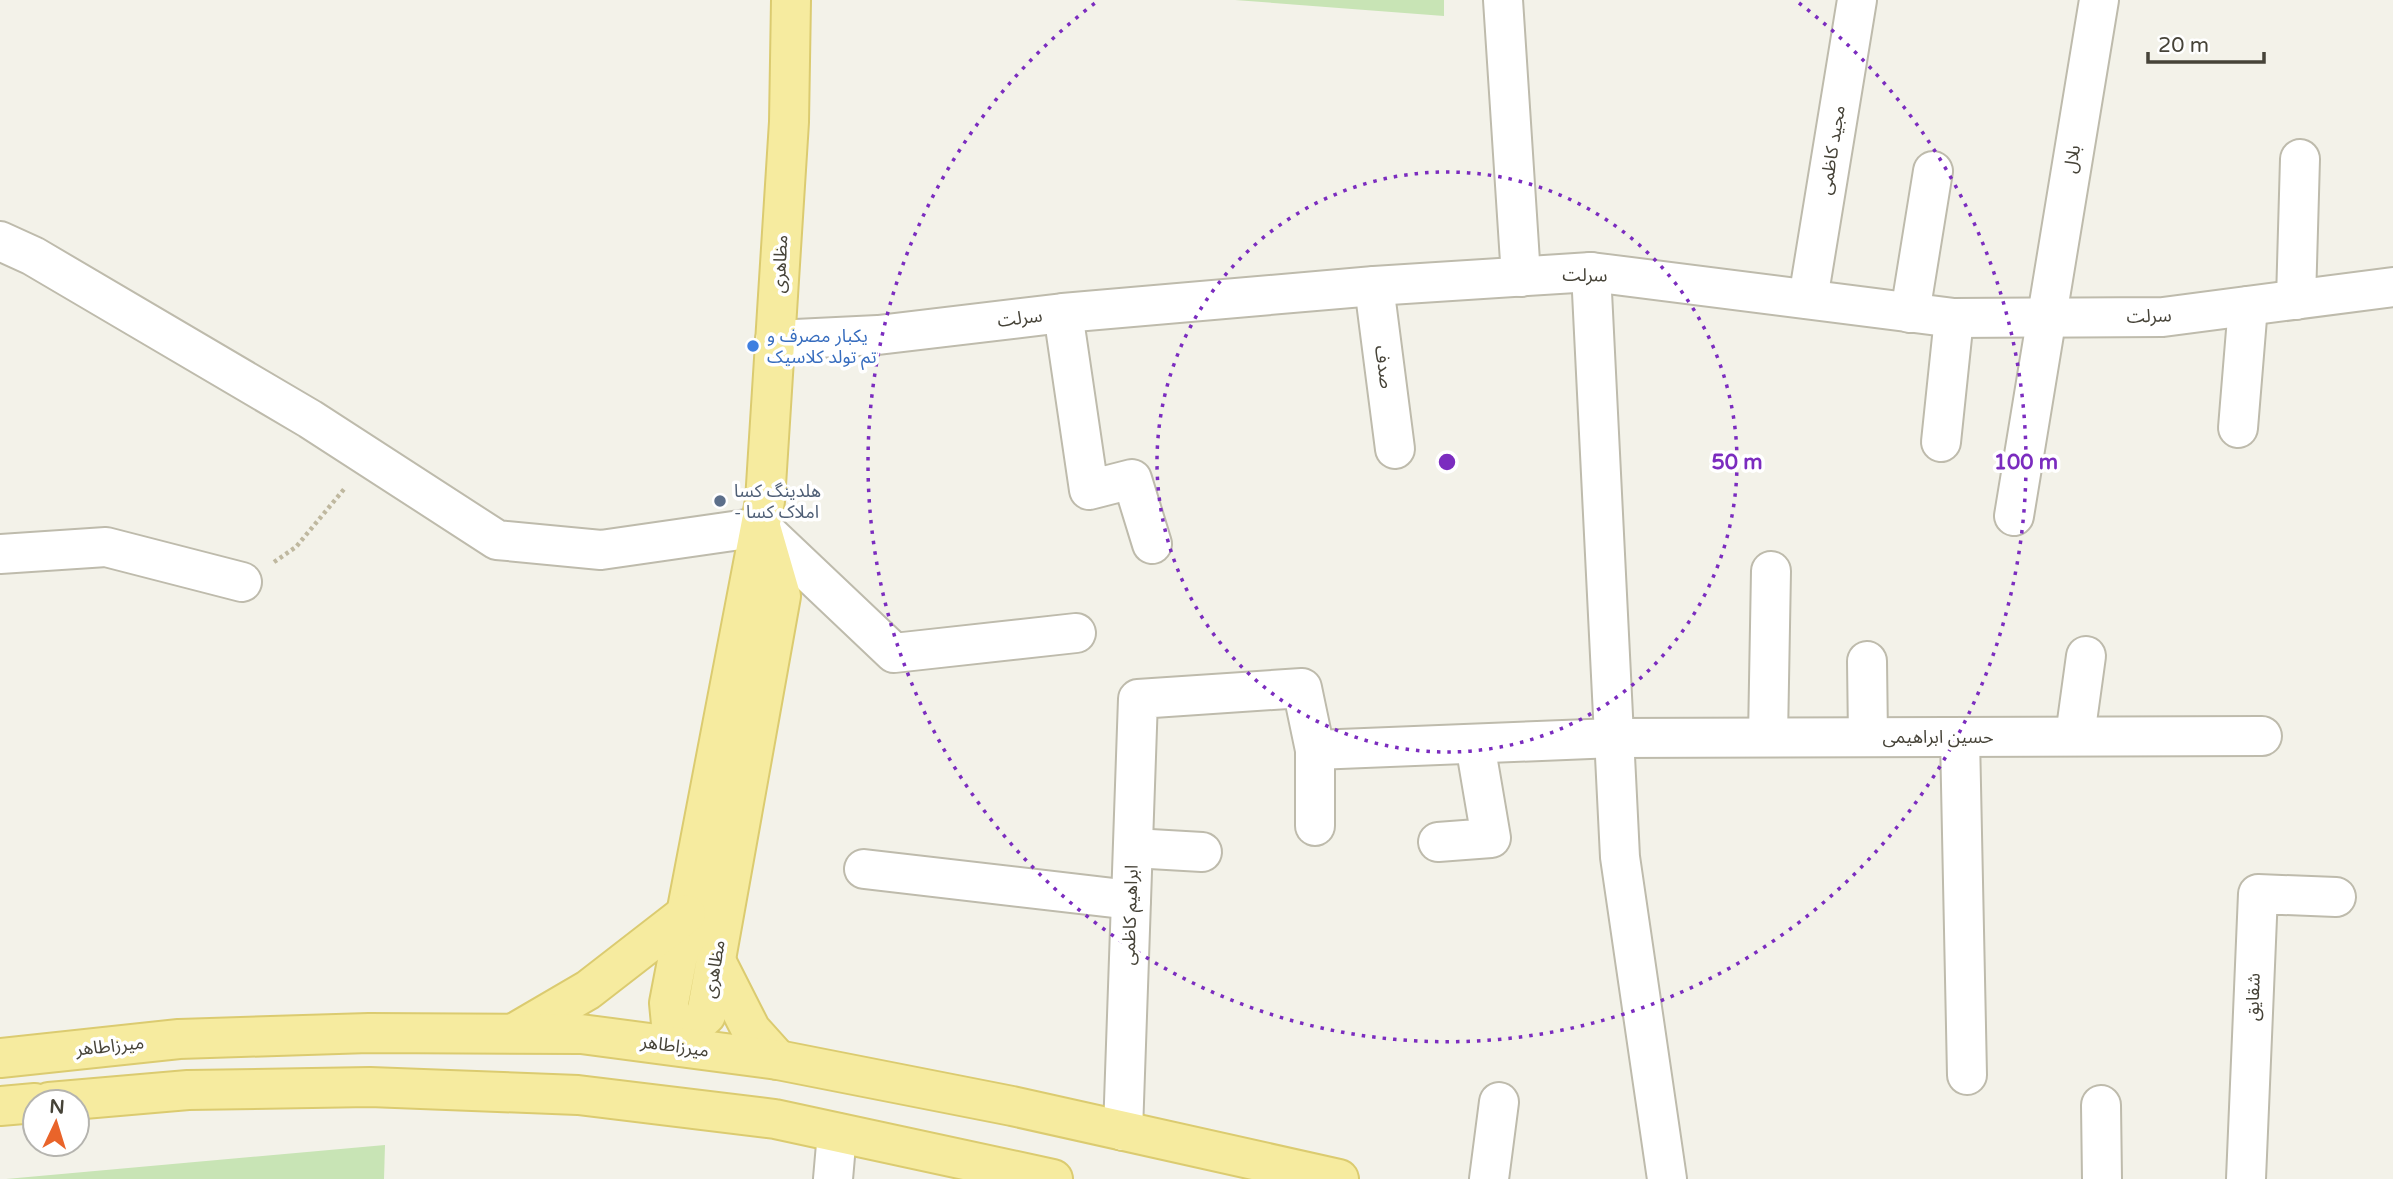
<svg xmlns="http://www.w3.org/2000/svg" width="2393" height="1179" font-family="'Varela Round','Noto Sans Arabic',sans-serif">
<rect width="100%" height="100%" fill="#f3f2e9"/>
<g fill="#c8e4b5">
<path d="M1235,0H1444V16Z"/>
<path d="M385,1145L384,1179H6Z"/>
</g>
<g fill="none" stroke-linecap="round" stroke-linejoin="round">
<g stroke="#bebbac" stroke-width="42">
<g id="minor">
<path d="M1503,0L1521,277"/>
<path d="M0,241L33,256L310,419L497,540L601,550L761,527L894,653L1076,633"/>
<path d="M1591,272L1620,857L1667,1179"/>
<path d="M1374,286L1395,449"/>
<path d="M1808,299L1857,0"/>
<path d="M2296,300L2300,159"/>
<path d="M1063,313L1089,490L1132,479L1152,544"/>
<path d="M1910,313L1933,171"/>
<path d="M775,340L878,335L1063,313L1374,286L1591,272L1954,318L2163,317L2393,287"/>
<path d="M2238,428L2248,306"/>
<path d="M1941,442L1954,318"/>
<path d="M2014,516L2099,0"/>
<path d="M0,554L106,547L242,582"/>
<path d="M1867,661L1868,737"/>
<path d="M2075,736L2086,656"/>
<path d="M1768,737L1771,571"/>
<path d="M1960,737L1967,1075"/>
<path d="M1315,826V750"/>
<path d="M1438,842L1491,838L1475,744"/>
<path d="M1133,848L1202,852"/>
<path d="M864,869L1131,900"/>
<path d="M2101,1105L2102,1179"/>
<path d="M1123,1131L1138,699L1302,688L1315,750L1614,738L2262,736"/>
<path d="M833,1179L837,1133"/>
<path d="M1489,1179L1499,1102"/>
<path d="M2246,1179L2258,894L2336,897"/>
</g>
</g>
<g stroke="#dbcb70" stroke-width="42">
<g id="major">
<path d="M761,527L781,596L706,1015L673,1045L669,1003L765,501L789,122L791,0"/>
<path d="M716,961L751,1030L778,1060"/>
<path d="M516,1032L588,990L686,914"/>
<path d="M0,1058L179,1039L369,1033L581,1034L778,1060L1012,1106L1339,1179"/>
<path d="M49,1102L188,1090L370,1087L578,1095L775,1119L1053,1179"/>
<path d="M0,1106L35,1103"/>
</g>
</g>
<path stroke="#bfb89f" stroke-width="4.5" stroke-dasharray="3.5 3.5" stroke-linecap="butt" d="M274,562L296,547L345,488"/>
<use href="#minor" stroke="#fff" stroke-width="38"/>
<use href="#major" stroke="#f6eb9f" stroke-width="38"/>
</g>
<g fill="none" stroke="#7b2cbf" stroke-width="3.5" stroke-dasharray="3.5 7">
<circle cx="1447" cy="462" r="290"/>
<path d="M1799 3A579 579 0 1 1 1095 3"/>
</g>
<circle fill="#3f7fe0" stroke="#fff" stroke-width="2.5" cx="753" cy="346" r="7"/>
<circle fill="#5c6f8a" stroke="#fff" stroke-width="2.5" cx="720" cy="501" r="7"/>
<g text-anchor="middle" stroke-width="7" stroke-linejoin="round" paint-order="stroke">
<g font-size="18" fill="#464338" stroke="#fff">
<text transform="translate(1832 150) rotate(-81)" y="6">مجید کاظمی</text>
<text transform="translate(2072 159) rotate(-80)" y="6">بلال</text>
<text transform="translate(780 264) rotate(-87)" y="6">مظاهری</text>
<text transform="translate(1585 275) rotate(1)" y="6">سرلت</text>
<text transform="translate(2149 316) rotate(-2)" y="6">سرلت</text>
<text transform="translate(1020 318) rotate(-7)" y="6">سرلت</text>
<text transform="translate(1384 367) rotate(82)" y="6">صدف</text>
<text x="1938" y="743">حسین ابراهیمی</text>
<text transform="translate(1130 915) rotate(-88)" y="6">ابراهیم کاظمی</text>
<text transform="translate(714 969) rotate(-80)" y="6">مظاهری</text>
<text transform="translate(2253 997) rotate(-88)" y="6">شقایق</text>
<text transform="translate(110 1046) rotate(-6)" y="6">میرزاطاهر</text>
<text transform="translate(675 1046) rotate(8)" y="6">میرزاطاهر</text>
</g>
<g font-size="18" fill="#366cbe" stroke="#fff" text-anchor="start">
<text x="767" y="342">یکبار مصرف و<tspan x="767" dy="21">تم تولد کلاسیک</tspan></text>
</g>
<g font-size="18" fill="#4e5e75" stroke="#fff" text-anchor="start">
<text x="734" y="497">هلدینگ کسا<tspan x="734" dy="21">- املاک کسا</tspan></text>
</g>
</g>
<circle cx="1447" cy="462" r="10" fill="#7b2cbf" stroke="#fff" stroke-width="3.5"/>
<g font-size="21" text-anchor="middle" font-weight="bold" fill="#7b2cbf" stroke="#fff" stroke-width="7" stroke-linejoin="round" paint-order="stroke">
<text x="1737" y="469">50 m</text>
<text x="2026" y="469">100 m</text>
</g>
<g transform="translate(56 1123) rotate(4)"><circle r="33" fill="#ffffff" stroke="#b5b4af" stroke-width="2"/>
<path d="M0-5L12 26L0 18L-12 26Z" fill="#e9642a"/>
<text y="-10" font-size="19" font-weight="bold" text-anchor="middle" fill="#464338">N</text>
</g>
<path d="M2148 52v10h116v-10" fill="none" stroke="#464338" stroke-width="3.5"/>
<text x="2158" y="52" font-size="21" fill="#464338" stroke="#ffffff" stroke-width="5" paint-order="stroke">20 m</text>
</svg>
